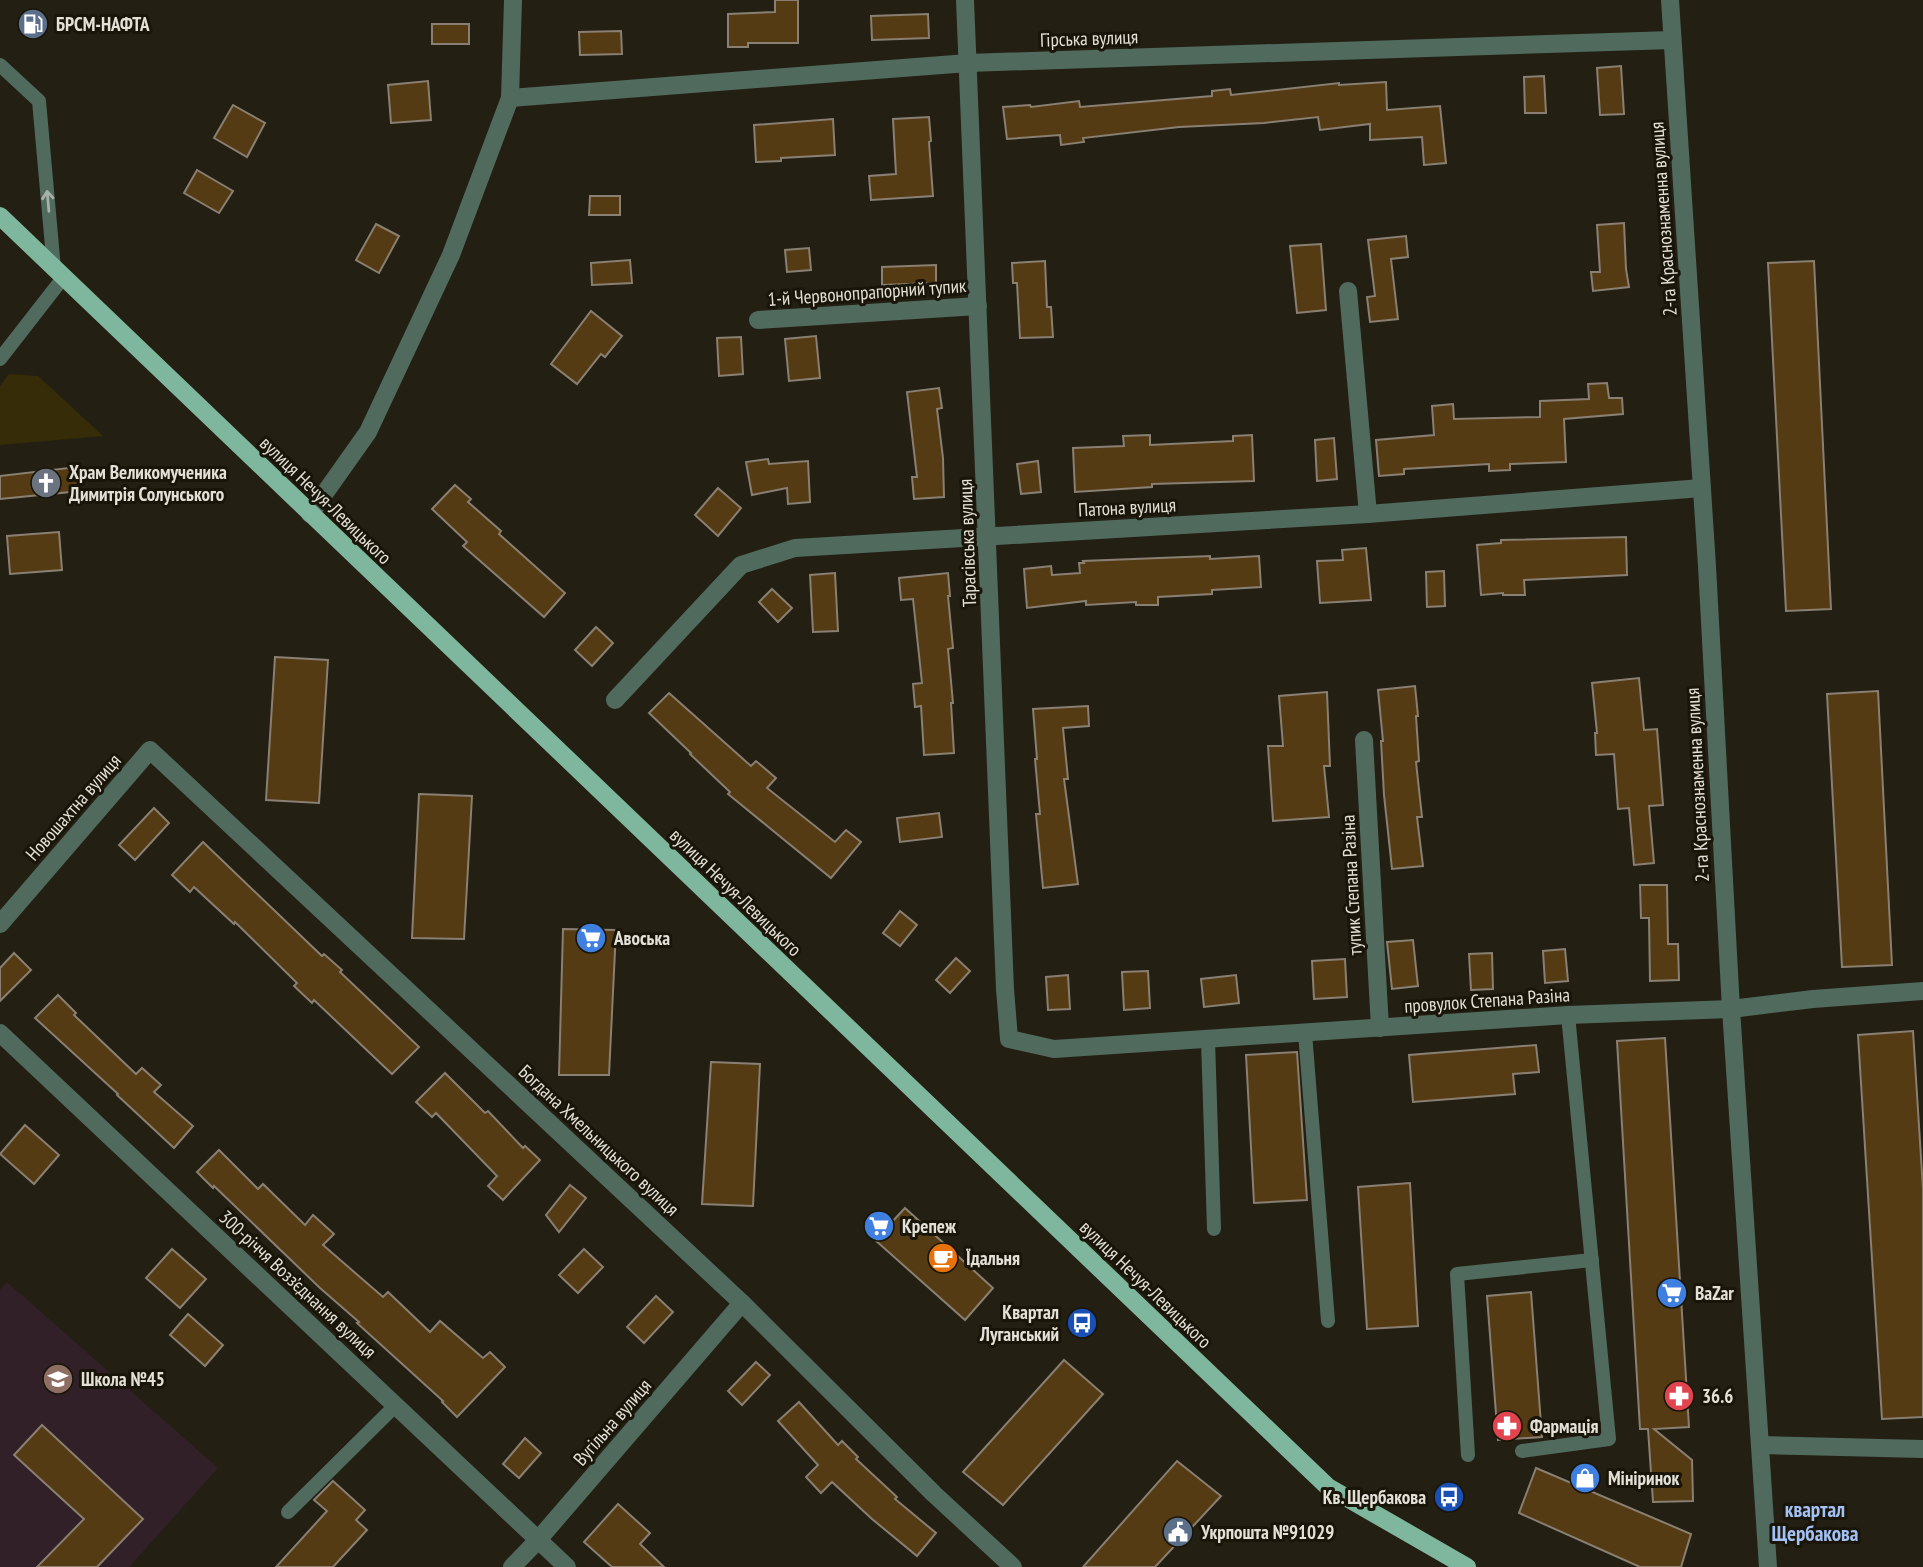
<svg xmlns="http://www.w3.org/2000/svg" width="1923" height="1567" font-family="'PT Sans Narrow',sans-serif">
<rect width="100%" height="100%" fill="#231f12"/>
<path fill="#312028" d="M7,1282L218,1468L129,1567H0V1290Z"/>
<path fill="#372c08" d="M9,374L38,376L103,436L0,445V386Z"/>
<g fill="#543b13" stroke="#897f72" stroke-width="2">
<path d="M775,0H798V43H748V47H728V14L775,12Z"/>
<path d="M928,14L929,38L872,40L871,16Z"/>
<rect x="432" y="24" width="37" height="20"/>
<path d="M621,31L622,54L580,55L579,32Z"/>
<path d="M1621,66L1624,114L1600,115L1597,68Z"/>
<path d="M1544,76L1546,113H1525L1524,77Z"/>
<path d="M428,81L431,120L391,123L388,85Z"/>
<path d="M1386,82L1387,110L1440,106L1446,163L1424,165L1422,137L1370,140V124L1320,130L1318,117L1264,123L1179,127L1083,138L1084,142L1061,145L1060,135L1007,139L1003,107L1030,105L1031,107L1079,101L1080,107L1212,96V91L1230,89L1231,95L1339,83V85Z"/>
<path d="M233,105L265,123L247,157L214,138Z"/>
<path d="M929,117L931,141L929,142L933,196L871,200L869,176L896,174L893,119Z"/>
<path d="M833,119L835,155L781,158V161L756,162L754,125Z"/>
<path d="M197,170L233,191L219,213L184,193Z"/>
<path d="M590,196H620V215H589Z"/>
<path d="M1624,223L1626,269L1629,287L1593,291L1591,272H1600L1597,225Z"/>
<path d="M376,224L399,236L379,273L356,260Z"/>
<path d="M1406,236L1408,257L1391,259L1398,319L1370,322L1367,297L1375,296L1368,240Z"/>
<path d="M1321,244L1326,310L1297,313L1290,246Z"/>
<path d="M809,248L811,270L787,272L785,250Z"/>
<path d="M630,260L632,283L592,285L591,263Z"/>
<path d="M1045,261L1047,307H1051L1053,337L1020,338L1017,283H1013L1012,263Z"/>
<path d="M1814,261L1831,609L1786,611L1768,263Z"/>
<path d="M936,265V283L882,285V267Z"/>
<path d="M591,311L622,336L605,357L601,354L577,384L551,364Z"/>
<path d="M816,336L820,378L789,381L785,339Z"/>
<path d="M741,337L743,374L719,376L717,338Z"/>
<path d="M1607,383L1609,398H1622L1623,414L1564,419L1566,462L1510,464V470L1489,471V464L1404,469V474L1379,476L1376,440L1434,435L1432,406L1453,404L1454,419L1540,417V401L1589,399L1588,384Z"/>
<path d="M939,388L942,408L937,409L943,458L944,497L914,499L912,477H917L907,392Z"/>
<path d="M1150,435V445L1233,441V436L1252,435L1254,481L1152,484V487L1075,492L1073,448L1124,446L1123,436Z"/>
<path d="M1334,438L1337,479L1317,481L1315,440Z"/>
<path d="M768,459L769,464L808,461L810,502L788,504L787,488L752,495L746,462Z"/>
<path d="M1038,461L1041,492L1021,494L1017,464Z"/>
<path d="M77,467L80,491L0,499V476Z"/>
<path d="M455,485L471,499L468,502L501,531L499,534L565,593L544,617L463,546L467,542L432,509Z"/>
<path d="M718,488L741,508L718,536L695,515Z"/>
<path d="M59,532L62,570L10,574L7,536Z"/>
<path d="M1626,537L1627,575L1524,580L1525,595H1503V593L1481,595L1477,545L1501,543V540Z"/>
<path d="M1366,548L1371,600L1320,603L1317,561L1343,560L1342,550Z"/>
<path d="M1210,556V559L1259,556L1261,587L1212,590V594L1158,597V605H1136V602L1086,605V601L1027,608L1024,569L1051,566L1052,575L1080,573L1079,563H1084L1083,561Z"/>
<path d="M1444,571L1445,606L1427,607L1426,572Z"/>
<path d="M835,573L838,631L813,632L810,575Z"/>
<path d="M948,573L950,596H948L953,648L948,649L953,703H951L954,753L924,755L921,706L915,707L913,684L922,683L913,599L901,600L899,578Z"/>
<path d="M772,589L792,608L778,622L759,602Z"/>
<path d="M596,627L613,643L592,666L575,650Z"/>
<path d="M275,657L328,660L319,803L266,800Z"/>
<path d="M1639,678L1644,730L1657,729L1663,805L1649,806L1654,863L1634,865L1629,808L1618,809L1614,754L1596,755L1595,733H1597L1592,683Z"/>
<path d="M1415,686L1418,716H1416L1419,761L1416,762L1422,817H1417L1423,866L1392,869L1384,795L1381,741H1383L1378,690Z"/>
<path d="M1878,691L1892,965L1842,967L1827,694Z"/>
<path d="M1327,692L1330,766H1324L1329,817L1273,821L1268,746H1283L1279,696Z"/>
<path d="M669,693L751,766L756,761L776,778L767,788L835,842L846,830L861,842L831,878L728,794L730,792L690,754L691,753L649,713Z"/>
<path d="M1088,706L1089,726L1063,728L1068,779H1064L1078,884L1043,888L1036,814H1040L1035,759H1037L1033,709Z"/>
<path d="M419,794L472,796L464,939L412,938Z"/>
<path d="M154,808L169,823L135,860L119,845Z"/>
<path d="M939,813L942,837L900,842L897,818Z"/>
<path d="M203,842L322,956L324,954L342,970L340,972L419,1047L392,1074L314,1000L312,1003L294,986L297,983L235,922L234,924L194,887L190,892L172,875Z"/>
<path d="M1640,885H1667L1668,944H1678L1679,980L1650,981L1649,918H1641Z"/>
<path d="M900,911L917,925L900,946L883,933Z"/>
<path d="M563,929L616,930L609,1075H559Z"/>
<path d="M1413,940L1418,986L1392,989L1387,942Z"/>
<path d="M1565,949L1568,981L1545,983L1543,951Z"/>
<path d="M14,953L31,970L0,1001V968Z"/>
<path d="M1492,953L1493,989L1471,990L1469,954Z"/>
<path d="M956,958L970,971L950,993L936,980Z"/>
<path d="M1345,959L1347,997L1314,999L1312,961Z"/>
<path d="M1148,971L1150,1008L1124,1010L1122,972Z"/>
<path d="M1068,975L1070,1009L1048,1010L1046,977Z"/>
<path d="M1236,975L1239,1003L1204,1007L1201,979Z"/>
<path d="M58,995L76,1013L74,1015L136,1074L142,1068L161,1085L154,1092L193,1126L174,1148L117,1095L118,1094L35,1018Z"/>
<path d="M1913,1031L1923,1189V1417L1882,1419L1858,1035Z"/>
<path d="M1665,1038L1689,1427L1654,1429L1692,1460L1693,1501L1653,1502L1648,1429H1640L1617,1041Z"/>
<path d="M1536,1045L1539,1072L1513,1074L1515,1094L1413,1102L1409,1055Z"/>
<path d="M1297,1052L1307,1200L1254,1203L1246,1055Z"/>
<path d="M711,1062L760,1064L753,1206L702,1204Z"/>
<path d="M445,1073L485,1113L488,1111L523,1148L525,1146L540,1160L503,1200L488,1186L497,1176L436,1113L432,1117L416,1102Z"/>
<path d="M25,1125L59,1155L34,1184L0,1154Z"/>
<path d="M219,1150L258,1189L263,1184L305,1225L313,1215L334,1234L323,1245L383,1297L388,1292L430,1332L440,1321L483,1358L490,1352L505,1367L457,1417L442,1402L443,1401L357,1323L359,1322L320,1288L214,1186L213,1188L197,1172Z"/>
<path d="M1410,1183L1418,1326L1367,1329L1358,1187Z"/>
<path d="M570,1185L586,1198L559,1232L546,1215Z"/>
<path d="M905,1208L993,1288L965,1320L875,1240Z"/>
<path d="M172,1249L206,1279L180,1308L146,1278Z"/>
<path d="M584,1249L603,1267L578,1293L559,1275Z"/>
<path d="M1531,1292L1542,1437L1498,1440L1487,1296Z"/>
<path d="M656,1296L673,1312L644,1343L627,1327Z"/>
<path d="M188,1314L223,1345L205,1366L170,1335Z"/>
<path d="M1064,1360L1103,1394L1003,1505L963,1472Z"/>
<path d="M756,1362L770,1375L742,1405L728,1391Z"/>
<path d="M799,1402L838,1445L842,1441L858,1457L856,1459L897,1497L895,1499L936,1533L917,1556L872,1519L832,1482L821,1493L806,1477L818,1465L778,1421Z"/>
<path d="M42,1425L143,1519L97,1567H37L84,1519L14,1455Z"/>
<path d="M525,1438L541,1453L519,1478L503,1464Z"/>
<path d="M1177,1461L1221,1496L1155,1567H1083Z"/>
<path d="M1536,1468L1691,1534L1681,1567H1640L1519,1513Z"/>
<path d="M333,1481L365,1510L356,1520L367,1530L333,1567H276L327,1511L314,1500Z"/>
<path d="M618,1504L650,1533L640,1544L664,1567H612L584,1542Z"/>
</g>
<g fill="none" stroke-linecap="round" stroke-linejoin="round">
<g stroke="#506a5e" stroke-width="14">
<path d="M0,65L39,101L54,269"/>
<path d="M0,359L63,278"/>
<path d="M1305,1033L1328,1321"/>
<path d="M1208,1040L1214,1229"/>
<path d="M1522,1451L1609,1439L1568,1015"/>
<path d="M1468,1455L1457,1274L1592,1260"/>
<path d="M288,1512L396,1405"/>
</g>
<g stroke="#506a5e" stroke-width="18">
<path d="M965,0L1005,989L1009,1039L1054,1049L1568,1015L1731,1009L1813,999L1923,991"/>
<path d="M510,98L968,63L1672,40"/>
<path d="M1348,291L1368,514"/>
<path d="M758,320L978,306"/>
<path d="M310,514L368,432L451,255L510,98L513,0"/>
<path d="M615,700L741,565L795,548L1368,514L1702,488"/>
<path d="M1364,740L1380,1028"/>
<path d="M0,924L150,750L742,1303L934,1494L1013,1567"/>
<path d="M0,1033L567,1567"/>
<path d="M1761,1445L1923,1449"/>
<path d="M512,1567L538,1540L742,1303"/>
</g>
<path stroke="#506a5e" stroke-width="18" d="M1670,0L1707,566L1731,1009L1768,1567"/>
<path stroke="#7fb79e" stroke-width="18" d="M0,216L1328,1487L1467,1567"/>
</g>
<defs><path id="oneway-shaft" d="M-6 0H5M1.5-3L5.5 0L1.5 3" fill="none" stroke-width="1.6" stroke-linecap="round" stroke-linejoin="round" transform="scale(1.75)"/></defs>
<use stroke="#a8b1a7" href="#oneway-shaft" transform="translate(48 201) rotate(-95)"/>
<defs>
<g id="fuel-disc" transform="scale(1.575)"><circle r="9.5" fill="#5c6f8a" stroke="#191509"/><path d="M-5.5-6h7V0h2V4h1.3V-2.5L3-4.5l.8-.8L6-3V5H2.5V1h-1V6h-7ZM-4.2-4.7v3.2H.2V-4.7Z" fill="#fff"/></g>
<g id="church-disc" transform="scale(1.575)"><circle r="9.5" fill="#6b7280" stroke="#191509"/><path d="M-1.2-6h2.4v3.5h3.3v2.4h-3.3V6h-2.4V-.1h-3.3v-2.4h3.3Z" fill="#fff"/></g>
<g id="supermarket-disc" transform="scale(1.575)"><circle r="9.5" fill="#3f7fe0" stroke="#191509"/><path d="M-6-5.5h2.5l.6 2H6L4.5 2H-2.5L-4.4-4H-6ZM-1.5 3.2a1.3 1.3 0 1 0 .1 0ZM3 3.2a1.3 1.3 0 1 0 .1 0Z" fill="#fff"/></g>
<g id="cafe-disc" transform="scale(1.575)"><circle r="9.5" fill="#e8710a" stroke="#191509"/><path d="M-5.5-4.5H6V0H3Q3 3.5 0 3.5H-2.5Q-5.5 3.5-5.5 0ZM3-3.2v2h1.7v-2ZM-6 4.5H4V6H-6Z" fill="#fff"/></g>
<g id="bus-disc" transform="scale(1.575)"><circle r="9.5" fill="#1a4fb4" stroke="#191509"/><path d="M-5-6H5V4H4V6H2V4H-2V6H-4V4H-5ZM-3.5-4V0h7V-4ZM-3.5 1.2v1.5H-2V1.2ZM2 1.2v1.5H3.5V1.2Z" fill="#fff"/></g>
<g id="school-disc" transform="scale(1.575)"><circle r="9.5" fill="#8d6e63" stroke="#191509"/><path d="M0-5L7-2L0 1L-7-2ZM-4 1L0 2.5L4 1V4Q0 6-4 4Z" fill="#fff"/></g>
<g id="pharmacy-disc" transform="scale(1.575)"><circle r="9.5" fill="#e0444e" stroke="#191509"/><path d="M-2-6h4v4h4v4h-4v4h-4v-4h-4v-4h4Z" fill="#fff"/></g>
<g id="shop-disc" transform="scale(1.575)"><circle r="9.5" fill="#3f7fe0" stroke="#191509"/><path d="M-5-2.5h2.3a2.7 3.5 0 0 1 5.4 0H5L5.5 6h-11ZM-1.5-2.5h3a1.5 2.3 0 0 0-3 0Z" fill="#fff"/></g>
<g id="civic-disc" transform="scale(1.575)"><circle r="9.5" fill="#5c6f8a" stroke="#191509"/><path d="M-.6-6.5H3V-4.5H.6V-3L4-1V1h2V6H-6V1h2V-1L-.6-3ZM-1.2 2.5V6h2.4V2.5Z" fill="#fff"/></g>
</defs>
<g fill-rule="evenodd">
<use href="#fuel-disc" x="33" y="24"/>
<use href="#church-disc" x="46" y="483"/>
<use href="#supermarket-disc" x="591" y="938"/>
<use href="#supermarket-disc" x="879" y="1226"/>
<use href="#cafe-disc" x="943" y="1258"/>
<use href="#supermarket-disc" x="1672" y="1293"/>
<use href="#bus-disc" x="1082" y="1323"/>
<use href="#school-disc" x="58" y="1379"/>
<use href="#pharmacy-disc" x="1679" y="1396"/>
<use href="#pharmacy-disc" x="1507" y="1426"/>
<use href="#shop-disc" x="1585" y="1478"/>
<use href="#bus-disc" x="1449" y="1497"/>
<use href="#civic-disc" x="1178" y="1532"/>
</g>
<g text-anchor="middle" stroke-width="6" stroke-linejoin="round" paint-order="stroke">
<g font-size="19" font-weight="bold" fill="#e3e0d8" stroke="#191509" text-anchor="start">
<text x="56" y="31">БРСМ-НАФТА</text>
<text x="69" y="479">Храм Великомученика<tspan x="69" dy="22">Димитрія Солунського</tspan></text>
<text x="614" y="945">Авоська</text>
<text x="902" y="1233">Крепеж</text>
<text x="966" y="1265">Їдальня</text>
<text x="1695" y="1300">BaZar</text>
<text x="1059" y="1319" text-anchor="end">Квартал<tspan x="1059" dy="22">Луганський</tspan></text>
<text x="81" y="1386">Школа №45</text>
<text x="1702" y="1403">36.6</text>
<text x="1530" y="1433">Фармація</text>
<text x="1608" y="1485">Мініринок</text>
<text x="1426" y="1504" text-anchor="end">Кв. Щербакова</text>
<text x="1201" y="1539">Укрпошта №91029</text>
</g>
<g font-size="19" fill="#e3e0d8" stroke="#191509">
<text transform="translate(1089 38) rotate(-2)" y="7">Гірська вулиця</text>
<text transform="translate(1663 219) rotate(-94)" y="7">2-га Краснознаменна вулиця</text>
<text transform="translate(867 292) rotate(-4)" y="7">1-й Червонопрапорний тупик</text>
<text transform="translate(326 500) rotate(44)" y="7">вулиця Нечуя-Левицького</text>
<text transform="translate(1127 507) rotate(-3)" y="7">Патона вулиця</text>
<text transform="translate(967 543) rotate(-92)" y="7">Тарасівська вулиця</text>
<text transform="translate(1697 785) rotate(-93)" y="7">2-га Краснознаменна вулиця</text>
<text transform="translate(73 807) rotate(-49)" y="7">Новошахтна вулиця</text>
<text transform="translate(1351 885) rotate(-93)" y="7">тупик Степана Разіна</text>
<text transform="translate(736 892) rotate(44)" y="7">вулиця Нечуя-Левицького</text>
<text transform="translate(1487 1000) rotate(-4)" y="7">провулок Степана Разіна</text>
<text transform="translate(599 1140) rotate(43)" y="7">Богдана Хмельницького вулиця</text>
<text transform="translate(298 1284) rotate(43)" y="7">300-річчя Возз’єднання вулиця</text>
<text transform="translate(1146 1284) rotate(44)" y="7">вулиця Нечуя-Левицького</text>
<text transform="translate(612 1422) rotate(-49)" y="7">Вугільна вулиця</text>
</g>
<g font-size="21" font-weight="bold" fill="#a3c1f4" stroke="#191509">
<text x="1815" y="1517">квартал<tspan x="1815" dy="24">Щербакова</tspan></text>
</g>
</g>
</svg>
